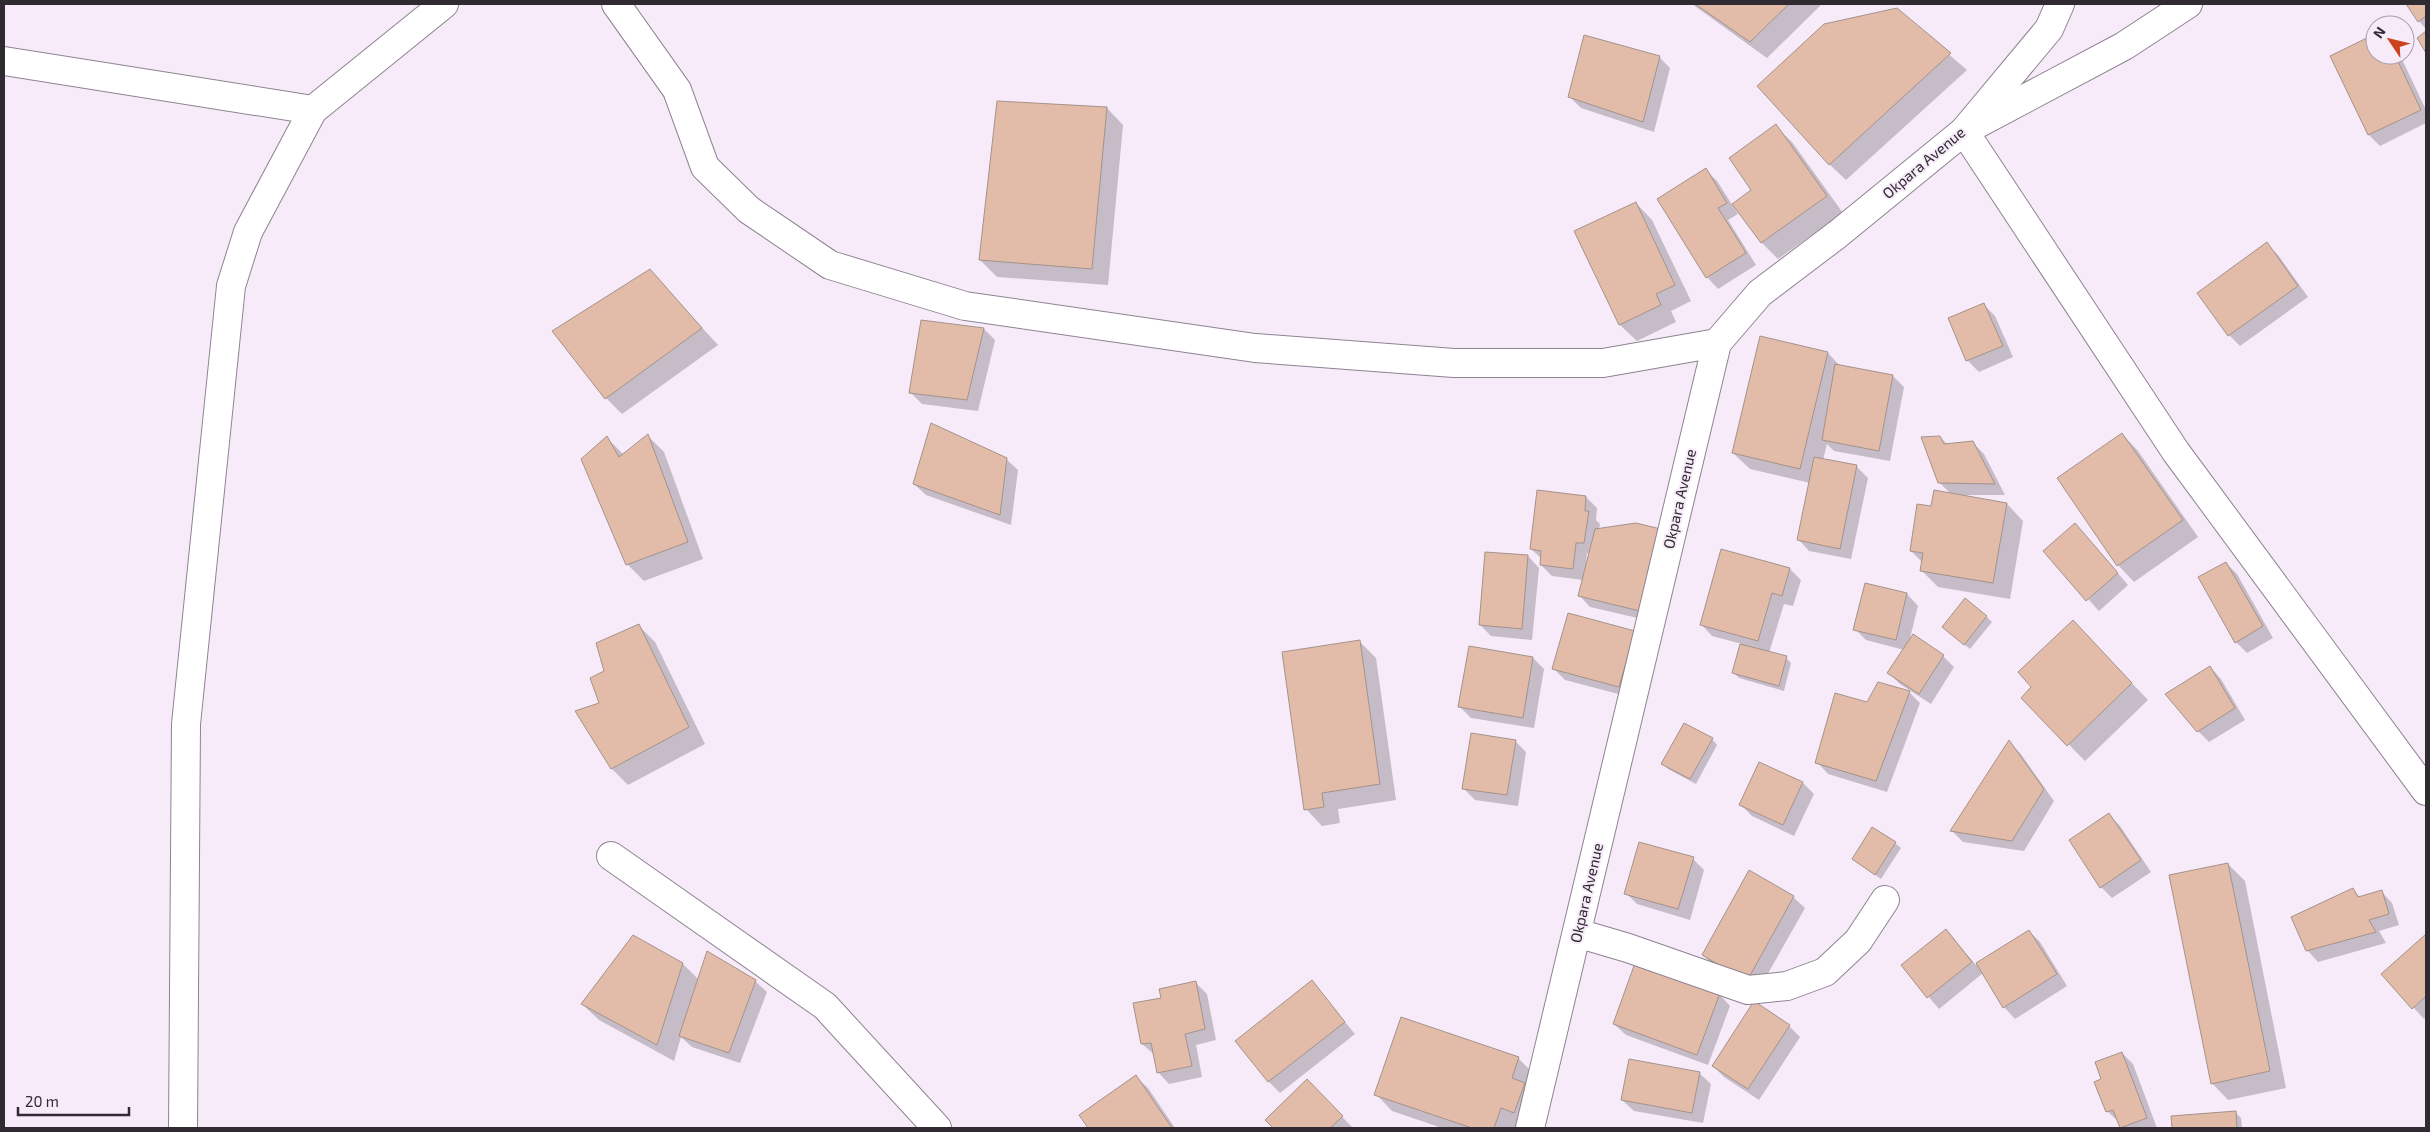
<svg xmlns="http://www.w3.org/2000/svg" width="2430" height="1132" font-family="'Exo 2',sans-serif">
<rect width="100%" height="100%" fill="#f7ebfa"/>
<g fill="#0003" fill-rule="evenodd">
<path d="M1692,4H1822L1767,58Z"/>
<path d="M2407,4H2426V29L2419,21Z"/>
<path d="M1896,9L1967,70L1846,180L1829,164Z"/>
<path d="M2375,36V55H2400L2426,110V123L2380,146L2369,135Z"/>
<path d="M1659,57L1670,68L1654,132L1581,108L1570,97Z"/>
<path d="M1107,108L1123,125L1108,285L997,277L980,260Z"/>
<path d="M1775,126L1792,142L1843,213L1778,259L1762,243L1734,204L1753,190Z"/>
<path d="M1706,170L1717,181L1738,214L1728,220L1756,265L1718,289L1707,277Z"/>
<path d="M1636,203L1652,220L1691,301L1671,311L1676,322L1637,341L1620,325L1576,232Z"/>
<path d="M2267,244L2278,255L2308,297L2240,346L2229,335Z"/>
<path d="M650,271L718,345L622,414L606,398Z"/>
<path d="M1984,305L1995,316L2013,357L1979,372L1967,360Z"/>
<path d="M984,329L995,340L978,411L922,404L910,392Z"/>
<path d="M1761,337L1828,353L1841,367L1893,376L1904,387L1890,461L1834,451L1827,444L1823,460L1857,467L1868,478L1851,559L1809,551L1798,539L1810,483L1750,469L1733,453Z"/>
<path d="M2122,434L2138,451L2198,537L2134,582L2118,565Z"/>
<path d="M648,436L664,452L703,559L644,581L627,564L607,438L624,455Z"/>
<path d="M1940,437L1948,445L1972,442L1984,454L2005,495H1956L2007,504L2023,521L2010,599L1938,587L1921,570L1923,563L1911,551L1932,508L1952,495L1939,482Z"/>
<path d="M1006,459L1018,470L1011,525L926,495L914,484Z"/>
<path d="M1586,497L1597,508L1596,520L1600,524L1599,529L1655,622L1590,607L1579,595L1583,580L1552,576L1541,565L1542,559L1531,549ZM1587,553L1590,554L1588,562H1586Z"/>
<path d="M2086,536L2128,585L2099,611L2045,551Z"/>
<path d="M1528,556L1539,568L1532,640L1491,636L1480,625Z"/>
<path d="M2226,563L2237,574L2273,638L2247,653L2236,642Z"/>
<path d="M1790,569L1801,580L1793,606L1784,604L1769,653L1786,658L1791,663L1784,691L1739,678L1734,673L1742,644L1712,636L1701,624Z"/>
<path d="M1907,594L1918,606L1909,642L1943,656L1954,667L1931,704L1900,684L1889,673L1904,650L1866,640L1855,629Z"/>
<path d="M1986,616L1992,622L1970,649L1949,633Z"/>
<path d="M638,625L655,642L705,744L628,785L612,769L601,703L605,672Z"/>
<path d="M1634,632L1630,697L1565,680L1554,669Z"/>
<path d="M2089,638L2148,700L2085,761L2023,698Z"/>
<path d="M1360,642L1376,658L1396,800L1338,809L1340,823L1322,826L1306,809Z"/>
<path d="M1533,658L1544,669L1534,728L1471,718L1459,706Z"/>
<path d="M2210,667L2221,679L2245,720L2209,742L2198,731Z"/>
<path d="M1909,692L1920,703L1887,792L1828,774L1817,762L1868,703Z"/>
<path d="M1712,739L1717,745L1696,784L1668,769L1663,763Z"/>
<path d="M1515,741L1526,752L1518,806L1475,800L1463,788Z"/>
<path d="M2009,742L2020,753L2054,801L2024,851L1963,842L1952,831Z"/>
<path d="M1760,763L1803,783L1814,794L1794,836L1752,816L1741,805Z"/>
<path d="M2109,815L2120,826L2151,872L2112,898L2101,887Z"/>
<path d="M1895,843L1901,848L1881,879L1853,859Z"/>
<path d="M1693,859L1704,870L1690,920L1637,904L1626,893Z"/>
<path d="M2228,864L2245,881L2286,1088L2228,1100L2212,1083Z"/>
<path d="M2353,890L2360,897L2381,891L2392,903L2399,925L2379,931L2386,943L2318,962L2307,950Z"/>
<path d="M1793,897L1805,908L1758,991L1714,966L1703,955Z"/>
<path d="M1946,930L1976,965L2029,931L2040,942L2067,986L2015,1019L2004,1007L1983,973L1939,1009L1902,965Z"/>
<path d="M2426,935V1017L2424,1019L2383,974Z"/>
<path d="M683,964L699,980L755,981L767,992L740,1063L692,1047L681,1037L674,1061L599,1020L582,1004Z"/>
<path d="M1312,982L1355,1034L1280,1093L1269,1082Z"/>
<path d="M1196,983L1207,994L1216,1040L1196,1045L1202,1077L1169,1084L1158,1072L1155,1055L1142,1044L1162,999Z"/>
<path d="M1719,994L1730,1006L1708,1065L1626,1035L1614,1024Z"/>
<path d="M1789,1026L1800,1037L1759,1100L1724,1077L1713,1066Z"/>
<path d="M2122,1053L2133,1064L2157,1128H2121L2119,1122L2107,1111L2103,1079Z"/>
<path d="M1518,1058L1535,1075L1516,1128H1442L1392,1111L1376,1094Z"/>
<path d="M1699,1073L1711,1084L1703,1123L1634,1111L1622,1100Z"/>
<path d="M1136,1077L1148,1088L1175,1128H1090L1080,1115Z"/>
<path d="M1307,1081L1353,1128H1274L1266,1120Z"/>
<path d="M2236,1113L2241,1118L2242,1128H2173L2172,1117Z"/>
</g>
<g fill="#e3bca9" stroke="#a4928a">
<path d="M1695,4H1789L1750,42Z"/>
<path d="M2406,4H2426V16L2418,22Z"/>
<path d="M1897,8L1951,53L1829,165L1757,86L1824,24Z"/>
<path d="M2426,31V53L2417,38Z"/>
<path d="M2375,34V55H2395L2421,110L2368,135L2330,56Z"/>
<path d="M1584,35L1660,56L1643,122L1568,97Z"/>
<path d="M997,101L1107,107L1092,269L979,260Z"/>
<path d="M1776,124L1827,196L1761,243L1732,204L1751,190L1729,158Z"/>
<path d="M1706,168L1727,203L1718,208L1746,253L1706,278L1657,199Z"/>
<path d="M1636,202L1675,285L1656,294L1661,305L1619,325L1574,231Z"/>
<path d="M2267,242L2298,286L2228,336L2197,293Z"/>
<path d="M650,269L702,328L605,399L552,331Z"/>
<path d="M1984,303L2003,346L1966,361L1948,318Z"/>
<path d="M921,320L984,328L967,400L909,393Z"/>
<path d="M1760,336L1828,352L1800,469L1732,453Z"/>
<path d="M1835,364L1893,375L1879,451L1822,440Z"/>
<path d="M931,423L1007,458L1000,515L913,484Z"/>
<path d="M2122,433L2183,520L2117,566L2057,478Z"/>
<path d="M648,434L688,542L626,565L581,459L607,436L619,457Z"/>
<path d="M1940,436L1944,444L1973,441L1995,484L1938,483L1921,437Z"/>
<path d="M1814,457L1857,465L1840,549L1797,540Z"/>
<path d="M1537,490L1586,496L1585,511H1589L1584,543H1576L1573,569L1540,565L1541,551L1530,549Z"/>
<path d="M1934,490L2007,503L1993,583L1920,571L1923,553L1910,551L1917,504L1931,506Z"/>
<path d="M1636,523L1665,530L1644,612L1578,596L1595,529Z"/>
<path d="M2075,523L2118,573L2086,601L2043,551Z"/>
<path d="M1721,549L1790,568L1782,596L1772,593L1758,641L1700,625Z"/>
<path d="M1485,552L1528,555L1522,629L1479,625Z"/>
<path d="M2226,562L2263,626L2235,643L2198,577Z"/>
<path d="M1865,583L1907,593L1896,640L1853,630Z"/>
<path d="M1965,598L1987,616L1964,645L1942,627Z"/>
<path d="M1568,613L1635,631L1619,687L1552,669Z"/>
<path d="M2073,620L2132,683L2067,746L2021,698L2031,687L2018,672Z"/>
<path d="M639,624L689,727L611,769L575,711L599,703L590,678L604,671L596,643Z"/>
<path d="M1913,634L1944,655L1919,694L1887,673Z"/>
<path d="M1360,640L1380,784L1322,793L1324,807L1304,810L1282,652Z"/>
<path d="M1740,644L1787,656L1779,686L1732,673Z"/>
<path d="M1469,646L1533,657L1523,718L1458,707Z"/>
<path d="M2210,666L2235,708L2197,732L2165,694Z"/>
<path d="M1878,682L1910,691L1876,781L1815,763L1835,693L1867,702Z"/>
<path d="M1684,723L1713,738L1690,779L1661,764Z"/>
<path d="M1471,733L1516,740L1507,795L1462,789Z"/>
<path d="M2009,740L2044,789L2012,841L1950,831Z"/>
<path d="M1759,762L1803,782L1783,825L1739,805Z"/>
<path d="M2109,813L2141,860L2100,888L2069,840Z"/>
<path d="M1872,827L1896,842L1875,875L1852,859Z"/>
<path d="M1639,842L1694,857L1678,909L1624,894Z"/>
<path d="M2228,863L2270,1071L2211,1084L2169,875Z"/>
<path d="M1749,870L1794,896L1747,981L1702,955Z"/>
<path d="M2353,888L2358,897L2382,890L2389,914L2369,920L2376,932L2306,951L2291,917Z"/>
<path d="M1946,929L1972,962L1927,998L1901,965Z"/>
<path d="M2029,930L2057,974L2003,1008L1976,963Z"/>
<path d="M2426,934V996L2412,1009L2381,974Z"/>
<path d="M633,935L683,963L657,1045L581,1004Z"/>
<path d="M707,951L756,980L729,1053L679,1036Z"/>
<path d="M1635,963L1720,993L1697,1055L1613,1024Z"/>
<path d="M1312,980L1345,1022L1268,1082L1235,1041Z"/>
<path d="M1196,981L1205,1029L1185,1034L1192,1066L1157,1073L1151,1043L1141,1044L1133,1003L1161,998L1159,989Z"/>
<path d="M1754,1001L1790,1025L1748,1089L1712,1066Z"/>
<path d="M1401,1017L1519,1057L1512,1078L1525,1083L1514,1113L1501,1108L1494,1128H1472L1374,1095Z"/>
<path d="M2122,1052L2147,1118L2120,1128L2113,1110L2106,1112L2094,1082L2101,1079L2095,1062Z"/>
<path d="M1629,1059L1700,1072L1692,1113L1621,1100Z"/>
<path d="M1136,1075L1172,1128H1088L1079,1115Z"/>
<path d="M1307,1079L1343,1116L1330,1128H1273L1265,1120Z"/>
<path d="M2236,1111L2237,1128H2172L2171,1116Z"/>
</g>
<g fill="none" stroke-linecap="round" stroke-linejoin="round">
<g stroke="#8e8391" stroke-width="30">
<g id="minor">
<path d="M616,4L677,90L705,167L749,210L830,265L965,306L1255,348L1454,363H1603L1717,343"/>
<path d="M2188,4L2124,46L1964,131L2176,452L2426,791"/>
<path d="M4,61L313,110L444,4"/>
<path d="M611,856L825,1006L937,1128"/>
<path d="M1577,933L1628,948L1748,990L1787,986L1825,972L1858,941L1885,900"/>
<path d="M183,1128L186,724L231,286L248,232L313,110"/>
<path d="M1530,1128L1717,343L1760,293L1838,234L1964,131L2049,29L2060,4"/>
</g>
</g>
<use href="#minor" stroke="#fff" stroke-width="28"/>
</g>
<g text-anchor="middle" stroke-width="4" stroke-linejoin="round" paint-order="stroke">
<g font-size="15" fill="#302b31" stroke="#f7ebfa">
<text transform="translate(1924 163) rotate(-40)" y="5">Okpara Avenue</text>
<text transform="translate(1680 499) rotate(-77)" y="5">Okpara Avenue</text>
<text transform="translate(1587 893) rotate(-77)" y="5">Okpara Avenue</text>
</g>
</g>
<rect width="2430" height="1132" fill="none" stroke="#302b31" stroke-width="10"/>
<g transform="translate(2390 40) rotate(305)"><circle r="24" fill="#f7ebfa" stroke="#a79eaa"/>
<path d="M0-4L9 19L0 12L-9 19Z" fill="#cb421f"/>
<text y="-8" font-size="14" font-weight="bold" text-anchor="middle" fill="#302b31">N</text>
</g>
<path d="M18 1107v8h111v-8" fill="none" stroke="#302b31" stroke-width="2.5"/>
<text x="25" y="1107" font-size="15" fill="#302b31" stroke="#f7ebfa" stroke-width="4" paint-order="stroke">20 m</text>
</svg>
